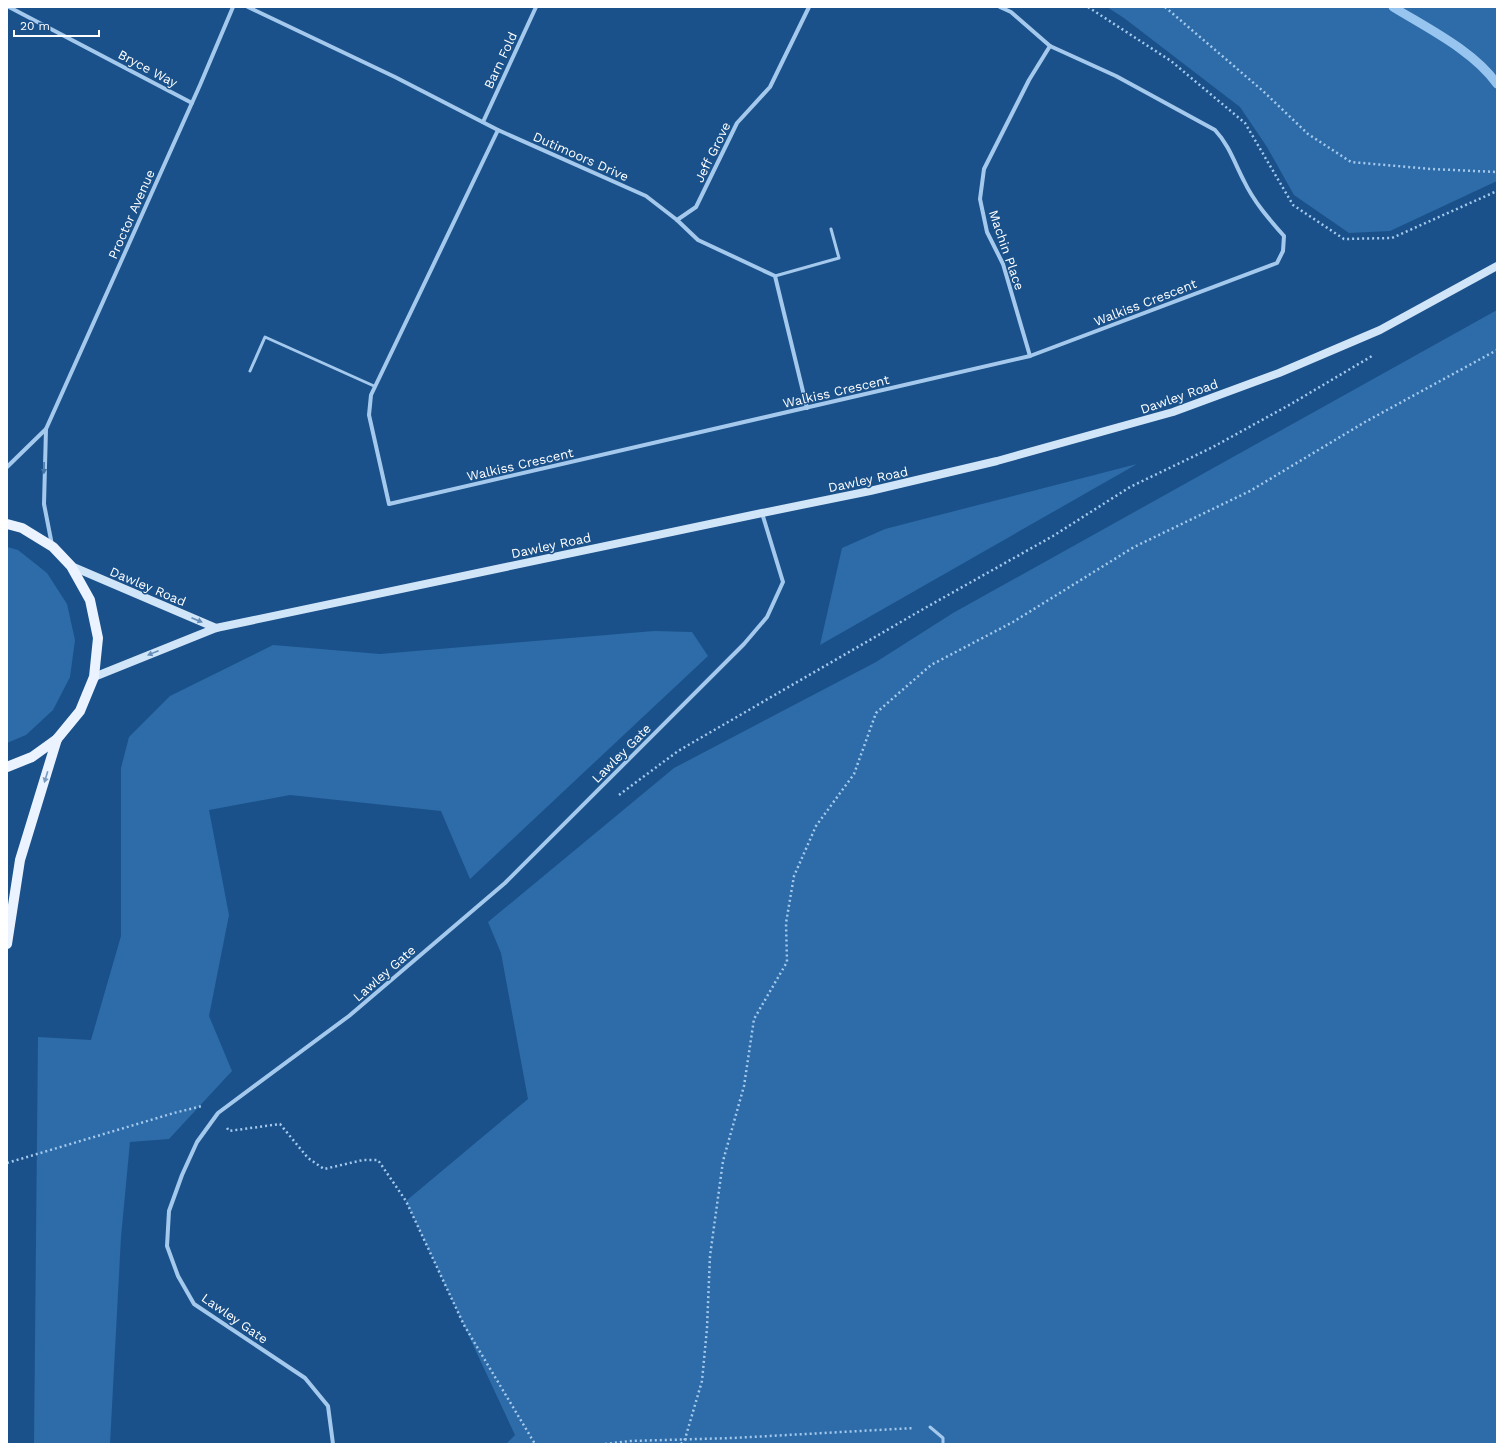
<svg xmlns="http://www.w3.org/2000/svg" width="1504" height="1451" font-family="'Work Sans',sans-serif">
<rect width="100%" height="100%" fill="#1a518a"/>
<g fill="#2d6ca8">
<path d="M1107,7H1497V181L1390,231L1349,233L1294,195L1267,147L1240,107L1124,18Z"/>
<path d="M1497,310V1444H506L515,1435L406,1201L528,1099L501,953L488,922L674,768L876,662L953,613Z"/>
<path d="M1137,464L820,645L842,548L885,529Z"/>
<path d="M7,547L18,550L47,573L67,604L75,640L70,677L53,710L26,735L7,743Z"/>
<path d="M654,631L692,632L708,656L470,879L441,811L290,795L209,810L229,915L209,1016L232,1071L169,1139L130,1142L121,1237L110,1444H34L38,1037L91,1040L121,936V768L129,737L170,696L273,645L380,654Z"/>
</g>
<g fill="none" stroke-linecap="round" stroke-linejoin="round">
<path stroke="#97c5ef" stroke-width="9" d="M1393,7C1427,28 1474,51 1497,84"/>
<g stroke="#a4c9ed" stroke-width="2.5" stroke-dasharray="2 3" stroke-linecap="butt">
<path d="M1088,7L1171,61L1245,123L1293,205L1344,239L1392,238L1497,191"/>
<path d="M1165,7L1263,91L1308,134L1351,162L1431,169L1497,172"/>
<path d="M619,795L678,751L925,608L1053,536L1130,487L1213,447L1291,404L1372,356"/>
<path d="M227,1128L229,1131L280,1124L308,1158L324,1169L363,1160H378L406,1201L464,1325L535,1444"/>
<path d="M7,1163L174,1113L202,1106"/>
<path d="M605,1444L630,1441L733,1438L914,1428"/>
<path d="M681,1444L685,1439L702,1381L707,1328L710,1256L723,1161L744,1086L754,1019L787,962L786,923L794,876L816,826L854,774L876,713L931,665L1013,622L1134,547L1250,491L1365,422L1497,350"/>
</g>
<g stroke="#a4c9ed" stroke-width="3">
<path d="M775,276L839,258L831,229"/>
<path d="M250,371L265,337L374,386"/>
<path d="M930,1427L943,1438V1444"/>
</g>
<g stroke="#a4c9ed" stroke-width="4">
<path d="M9,7L192,103"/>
<path d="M248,7L395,77L498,130L646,196L677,220L698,240L775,276L807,408"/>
<path d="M483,122L536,7"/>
<path d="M498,130L371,395L369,415L389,504L1030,356L1277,263L1283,251L1284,236C1269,219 1254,202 1244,181C1235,164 1229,145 1215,130L1116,76L1050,46L1011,12L1000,7"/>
<path d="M677,220L696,207L737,123L770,87L809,7"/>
<path d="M1030,356L1003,264L987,232L980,199L984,169L1029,80L1050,46"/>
<path d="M46,429L44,504L52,545"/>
<path d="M7,467L46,429L200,85L233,7"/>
<path d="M333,1444L328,1406L305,1378L194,1304L178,1276L167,1246L169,1211L182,1175L197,1142L218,1113L349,1016L505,883L744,644L767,617L783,582L762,513"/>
</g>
<g stroke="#d1e5f9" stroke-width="8">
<path d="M71,566L216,628"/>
<path d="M94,677L216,628L762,513L870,491L997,461L1173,412L1279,373L1380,330L1497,266"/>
</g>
<g stroke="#eaf3ff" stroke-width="10">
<path d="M7,524L22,528L53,547L71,566L90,600L98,638L94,677L80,711L57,739L32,757L7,767"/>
<path d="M7,944L20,860L57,739"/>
</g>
</g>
<defs><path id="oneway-solid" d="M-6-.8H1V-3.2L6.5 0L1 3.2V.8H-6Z"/></defs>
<use fill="#4375a8" href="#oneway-solid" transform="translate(44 468) rotate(91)"/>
<g fill="#638cb6">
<use href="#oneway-solid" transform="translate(197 620) rotate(23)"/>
<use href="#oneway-solid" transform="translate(153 653) rotate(158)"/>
</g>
<use fill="#789abf" href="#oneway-solid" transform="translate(46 777) rotate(107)"/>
<g text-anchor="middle" stroke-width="3" stroke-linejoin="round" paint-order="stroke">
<g font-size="13" fill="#fff" stroke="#1a518a">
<text transform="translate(500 60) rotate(-65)" y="5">Barn Fold</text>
<text transform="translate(148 68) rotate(28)" y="5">Bryce Way</text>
<text transform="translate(712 152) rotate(-64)" y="5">Jeff Grove</text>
<text transform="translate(581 156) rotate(24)" y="5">Dutimoors Drive</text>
<text transform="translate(131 214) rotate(-66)" y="5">Proctor Avenue</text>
<text transform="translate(1007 250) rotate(71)" y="5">Machin Place</text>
<text transform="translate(1145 302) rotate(-21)" y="5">Walkiss Crescent</text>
<text transform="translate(836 391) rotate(-13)" y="5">Walkiss Crescent</text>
<text transform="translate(1179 396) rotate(-19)" y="5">Dawley Road</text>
<text transform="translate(520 464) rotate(-13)" y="5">Walkiss Crescent</text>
<text transform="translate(868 479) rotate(-12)" y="5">Dawley Road</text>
<text transform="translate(551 545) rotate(-12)" y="5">Dawley Road</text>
<text transform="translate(148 586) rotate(23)" y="5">Dawley Road</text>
<text transform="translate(621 753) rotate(-45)" y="5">Lawley Gate</text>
<text transform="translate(384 973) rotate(-41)" y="5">Lawley Gate</text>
<text transform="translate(235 1318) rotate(35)" y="5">Lawley Gate</text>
</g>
</g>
<rect width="1504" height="1451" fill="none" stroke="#ffffff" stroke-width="16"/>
<path d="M14 30v6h85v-6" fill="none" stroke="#ffffff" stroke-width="2"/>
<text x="20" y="30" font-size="12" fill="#ffffff" stroke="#1a518a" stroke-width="3" paint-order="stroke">20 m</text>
</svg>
